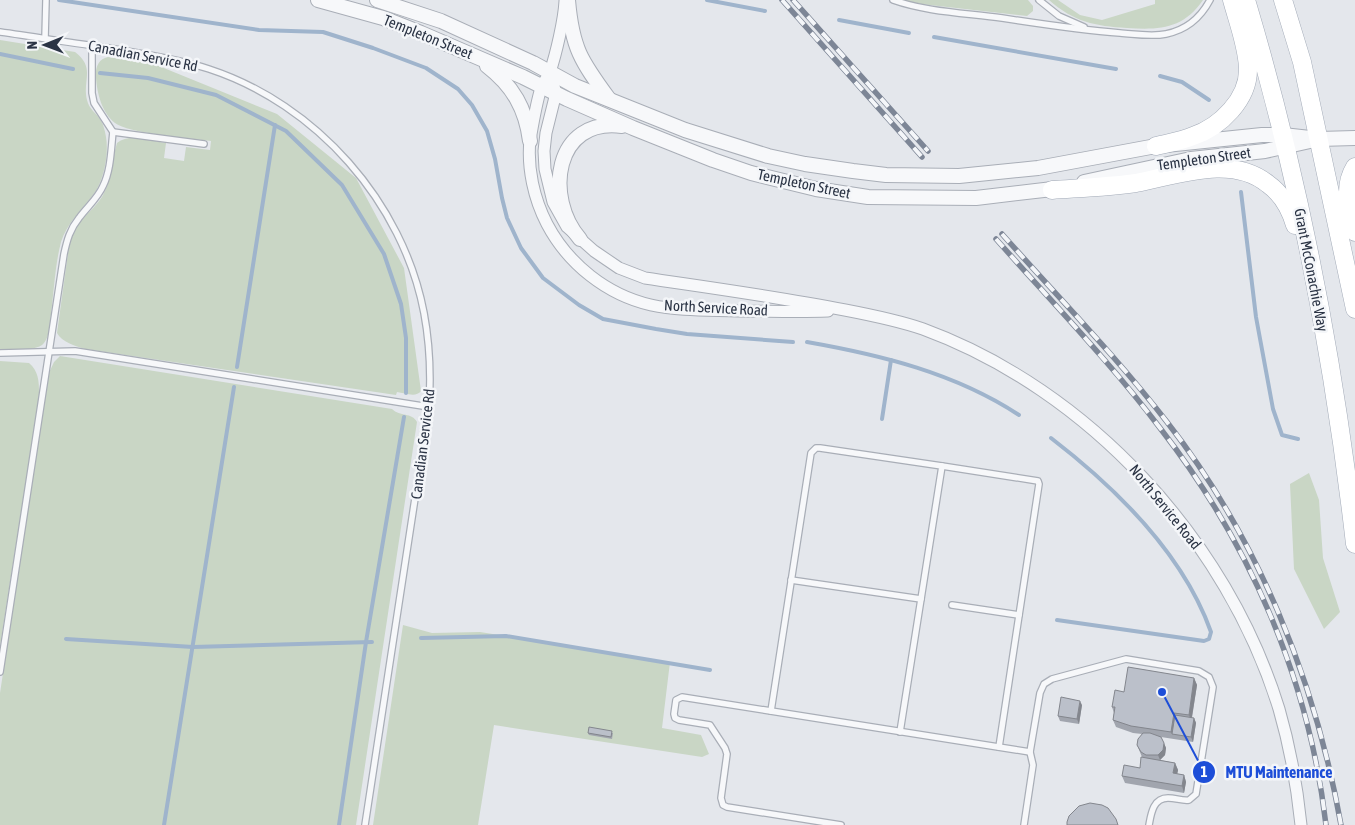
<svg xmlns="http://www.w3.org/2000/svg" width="1355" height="825" font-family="'Asap Condensed',sans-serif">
<rect width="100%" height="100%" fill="#e4e7ec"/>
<g fill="#c9d6c5">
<path d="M903,0H1028L1033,6V11L1027,16L921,4Z"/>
<path d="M1049,0H1058L1080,15L1102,20L1155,4V0H1203C1183,29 1160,30 1127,28C1095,26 1074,22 1049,0Z"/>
<path d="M0,40L75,52C96,68 82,80 87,100C89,109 95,112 100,119C103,123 105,131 106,137C109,154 104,181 93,195C81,211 67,223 61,242C55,265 54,291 51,314C50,323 50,336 44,343C37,352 10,350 0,349Z"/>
<path d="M108,57L154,64L277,114L356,178L404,268L421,391C416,398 405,393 397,392L396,395L85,349C75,346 62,342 57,333L69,246C72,237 75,228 81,221C89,211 99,204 104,193C112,178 112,159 117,143C130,132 151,141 166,143L164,158L184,161L186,147L210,150L211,141C192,139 127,133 115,123C102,113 97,93 96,78C95,68 98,59 108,57Z"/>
<path d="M60,356L392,409C400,417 412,412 417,422L356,825H0V693L48,375L54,362Z"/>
<path d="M0,361L29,363C40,372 39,385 39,398L0,646Z"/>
<path d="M1309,473L1319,500L1323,558L1340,612L1324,629L1294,569L1290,484Z"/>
<path d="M403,625L432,633L480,632L670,662L662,728L701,735L709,754L702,757L494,725L478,825H373Z"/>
</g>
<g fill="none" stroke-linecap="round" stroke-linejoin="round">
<g stroke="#9fb4cc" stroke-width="4">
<path d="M59,0L259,30L323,32L373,48L426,68L458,89L472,105L487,131L495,159L502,198L507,218L521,248L543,278L579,305L603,319L656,329L687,334L793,342"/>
<path d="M707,0L765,11"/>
<path d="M839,20L909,33"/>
<path d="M934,37L1116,69"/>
<path d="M0,54L73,69"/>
<path d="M100,73L148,78L216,95L286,131L342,185L384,254L401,304L406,338V393"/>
<path d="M1160,76L1182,82L1209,100"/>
<path d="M1241,192L1256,317L1273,409L1282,435L1298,439"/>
<path d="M807,342C881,355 955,373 1019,415"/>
<path d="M237,367L275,125"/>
<path d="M882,419L891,360"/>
<path d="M1051,438C1116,488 1183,553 1211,632L1209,639L1204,641L1057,620"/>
<path d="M421,638L506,636L710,670"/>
<path d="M66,639L193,647L372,642"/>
<path d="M164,825L234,387"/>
<path d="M339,825L366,642L404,417"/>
</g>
<g stroke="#a9aeb7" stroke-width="8">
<g id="service">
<path d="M893,0C927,12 966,13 1002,18C1041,24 1081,30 1120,33C1135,34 1151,37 1166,34C1186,30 1201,17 1210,0"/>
<path d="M1039,0L1059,16L1084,27"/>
<path d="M0,32C36,37 72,43 109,48C142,54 176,58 209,69C316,104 403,202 424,313C430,345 431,376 429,407L365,825"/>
<path d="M45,38L46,0"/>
<path d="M113,132L204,144"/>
<path d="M0,353L75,351L429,407"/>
<path d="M942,466L1038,481L1039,484L999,747"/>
<path d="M791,580L921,599"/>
<path d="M952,605L1019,615"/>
<path d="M0,672L64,254C67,240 70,229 79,218C87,207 98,198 103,186C111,170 111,149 113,132L94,103L92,93V46"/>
<path d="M771,711L811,453L816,448H820L942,466L900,732"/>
<path d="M841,825L727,807L723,805L721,798L727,754L725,748L710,725L679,720L675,718L674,714L676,700L682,697L1030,752"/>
<path d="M1024,825L1033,765L1030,752L1040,693L1044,684L1052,679L1126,659L1199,671L1209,677L1213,687L1196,794L1189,800C1182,801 1176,798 1168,798C1153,798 1151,814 1149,825"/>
</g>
</g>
<g stroke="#a9aeb7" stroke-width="13">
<g id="minor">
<path d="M565,1C564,20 556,54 550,72C548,77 543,82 541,88C536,104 533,123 530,140C527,168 534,199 547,224C568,264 607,295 651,305C679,311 709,310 738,311C768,311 798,312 828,311"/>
<path d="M550,73L556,93L546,133L544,151L545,169L553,202L567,227L594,251L619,268L645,278C712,288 779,297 845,310C871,315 897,320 923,329C1089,390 1227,540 1279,709C1290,747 1297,786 1301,825"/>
</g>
</g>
<g stroke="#a9aeb7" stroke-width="16">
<g id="tertiary">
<path d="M318,0L383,18L421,33L523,77L567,99L633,128L713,160L751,173L816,189L868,197L976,198L1061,188"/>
<path d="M377,0L441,21L533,63L575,86L685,130L768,156L805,164L853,171L886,175L959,176L1038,168L1156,146L1262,135H1283L1319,139L1355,138"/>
<path d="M568,0C572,48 581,61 609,99"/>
<path d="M487,66C513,86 526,109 530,141"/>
<path d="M1084,182L1191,159L1265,151L1319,139"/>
<path d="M580,239C544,198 554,117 622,126"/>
</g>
</g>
<g stroke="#a3abb8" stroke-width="19">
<g id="primary">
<path d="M1246,0C1299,177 1334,360 1355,544"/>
<path d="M1283,0L1302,62L1355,309"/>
<path d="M1156,146C1168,143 1181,141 1193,136C1220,127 1249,99 1248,68C1247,45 1238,22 1232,0"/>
<path d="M1355,167C1342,188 1350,209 1355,232"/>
<path d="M1052,190C1080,188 1108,187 1136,183C1178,175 1232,154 1268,184C1282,194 1290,208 1295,225"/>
</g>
</g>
<use href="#service" stroke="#f7f8fa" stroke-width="5.5"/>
<use href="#minor" stroke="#f7f8fa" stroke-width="11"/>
<use href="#tertiary" stroke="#f7f8fa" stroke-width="14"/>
<use href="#primary" stroke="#fff" stroke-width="18"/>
<g stroke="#7d8696" stroke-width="5.5">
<g id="rail">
<path d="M782,0L922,157"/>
<path d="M793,0L928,151"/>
<path d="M1002,234C1057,296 1116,356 1167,422C1258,539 1315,679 1341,825"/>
<path d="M996,239C1051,301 1110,362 1160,428C1250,544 1309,679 1326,825"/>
</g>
</g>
<use href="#rail" stroke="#f4f6f9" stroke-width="4" stroke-dasharray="11" stroke-linecap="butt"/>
</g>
<g fill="#a1a5ae">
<path d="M1194,678L1197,685L1192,718H1194L1196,723L1193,742L1161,737L1166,748L1165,755L1160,760L1175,763L1178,770L1177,774L1184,775L1186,782L1184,793L1125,783L1122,776L1140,768L1144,758L1142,757L1137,745L1142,734L1133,733L1116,727L1113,720L1114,713L1112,707L1124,692Z"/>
<path d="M1082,705L1079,724L1060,721L1058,716Z"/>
<path d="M588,733H613L612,739L589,735Z"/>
</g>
<g fill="#83868d">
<path d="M1194,678L1197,685L1191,722L1189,715Z"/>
<path d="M1080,701L1082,705L1079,724L1077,719Z"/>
<path d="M1174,713L1177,720L1172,734L1171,732Z"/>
<path d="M1194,718L1196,723L1193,742L1191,737Z"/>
<path d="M1164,743L1166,748L1165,755L1160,760L1158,755Z"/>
<path d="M1175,763L1178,770L1176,780L1173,773Z"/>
<path d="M1184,775L1186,782L1184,793L1182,786Z"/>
</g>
<g fill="#bbc0ca" stroke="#83868d">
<path d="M1128,667L1194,678L1189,715L1174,713L1171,732L1131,726L1113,720L1115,707H1112L1115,690L1124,692Z"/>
<path d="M1061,697L1080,701L1077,719L1058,716Z"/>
<path d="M1175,715L1194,718L1191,737L1172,734Z"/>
<path d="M589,727L612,731L611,737L588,733Z"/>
<path d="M1143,733H1150L1161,737L1164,743L1163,750L1158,755H1146L1141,752L1137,745L1138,739Z"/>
<path d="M1141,757L1175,763L1173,773L1184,775L1182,786L1122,776L1124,765L1140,768Z"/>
<path d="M1090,803L1102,805L1108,808L1116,819L1118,825H1067V822L1069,816L1079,806Z"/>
</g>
<g text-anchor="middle" stroke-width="5" stroke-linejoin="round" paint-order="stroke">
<g font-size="15" fill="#2b3445" stroke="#f4f6f9">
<text transform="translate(428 37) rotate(22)" y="5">Templeton Street</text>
<text transform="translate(143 56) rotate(11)" y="5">Canadian Service Rd</text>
<text transform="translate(1204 159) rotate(-8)" y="5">Templeton Street</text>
<text transform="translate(804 184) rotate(12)" y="5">Templeton Street</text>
<text transform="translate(1311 270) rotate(79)" y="5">Grant McConachie Way</text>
<text transform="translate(716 308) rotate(3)" y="5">North Service Road</text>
<text transform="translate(423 444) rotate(-83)" y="5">Canadian Service Rd</text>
<text transform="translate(1165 507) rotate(51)" y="5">North Service Road</text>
</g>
</g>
<path fill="none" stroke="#1d4ed8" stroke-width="2" d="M1162 692L1204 772"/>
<g fill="#1d4ed8" stroke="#f4f6f9" stroke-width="2">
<circle cx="1162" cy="692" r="5"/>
<circle cx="1204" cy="772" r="12"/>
</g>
<g font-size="15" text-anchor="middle" font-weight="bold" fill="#fff">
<text x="1204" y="777">1</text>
</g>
<g font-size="16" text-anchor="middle" font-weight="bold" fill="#1d4ed8" stroke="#f4f6f9" stroke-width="5" stroke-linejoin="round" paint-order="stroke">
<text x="1279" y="778">MTU Maintenance</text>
</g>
<g transform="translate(45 45) rotate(269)" stroke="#f4f6f9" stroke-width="4" paint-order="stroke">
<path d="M0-4L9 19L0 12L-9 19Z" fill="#2b3445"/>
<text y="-8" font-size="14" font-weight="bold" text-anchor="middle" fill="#2b3445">N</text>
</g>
</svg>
